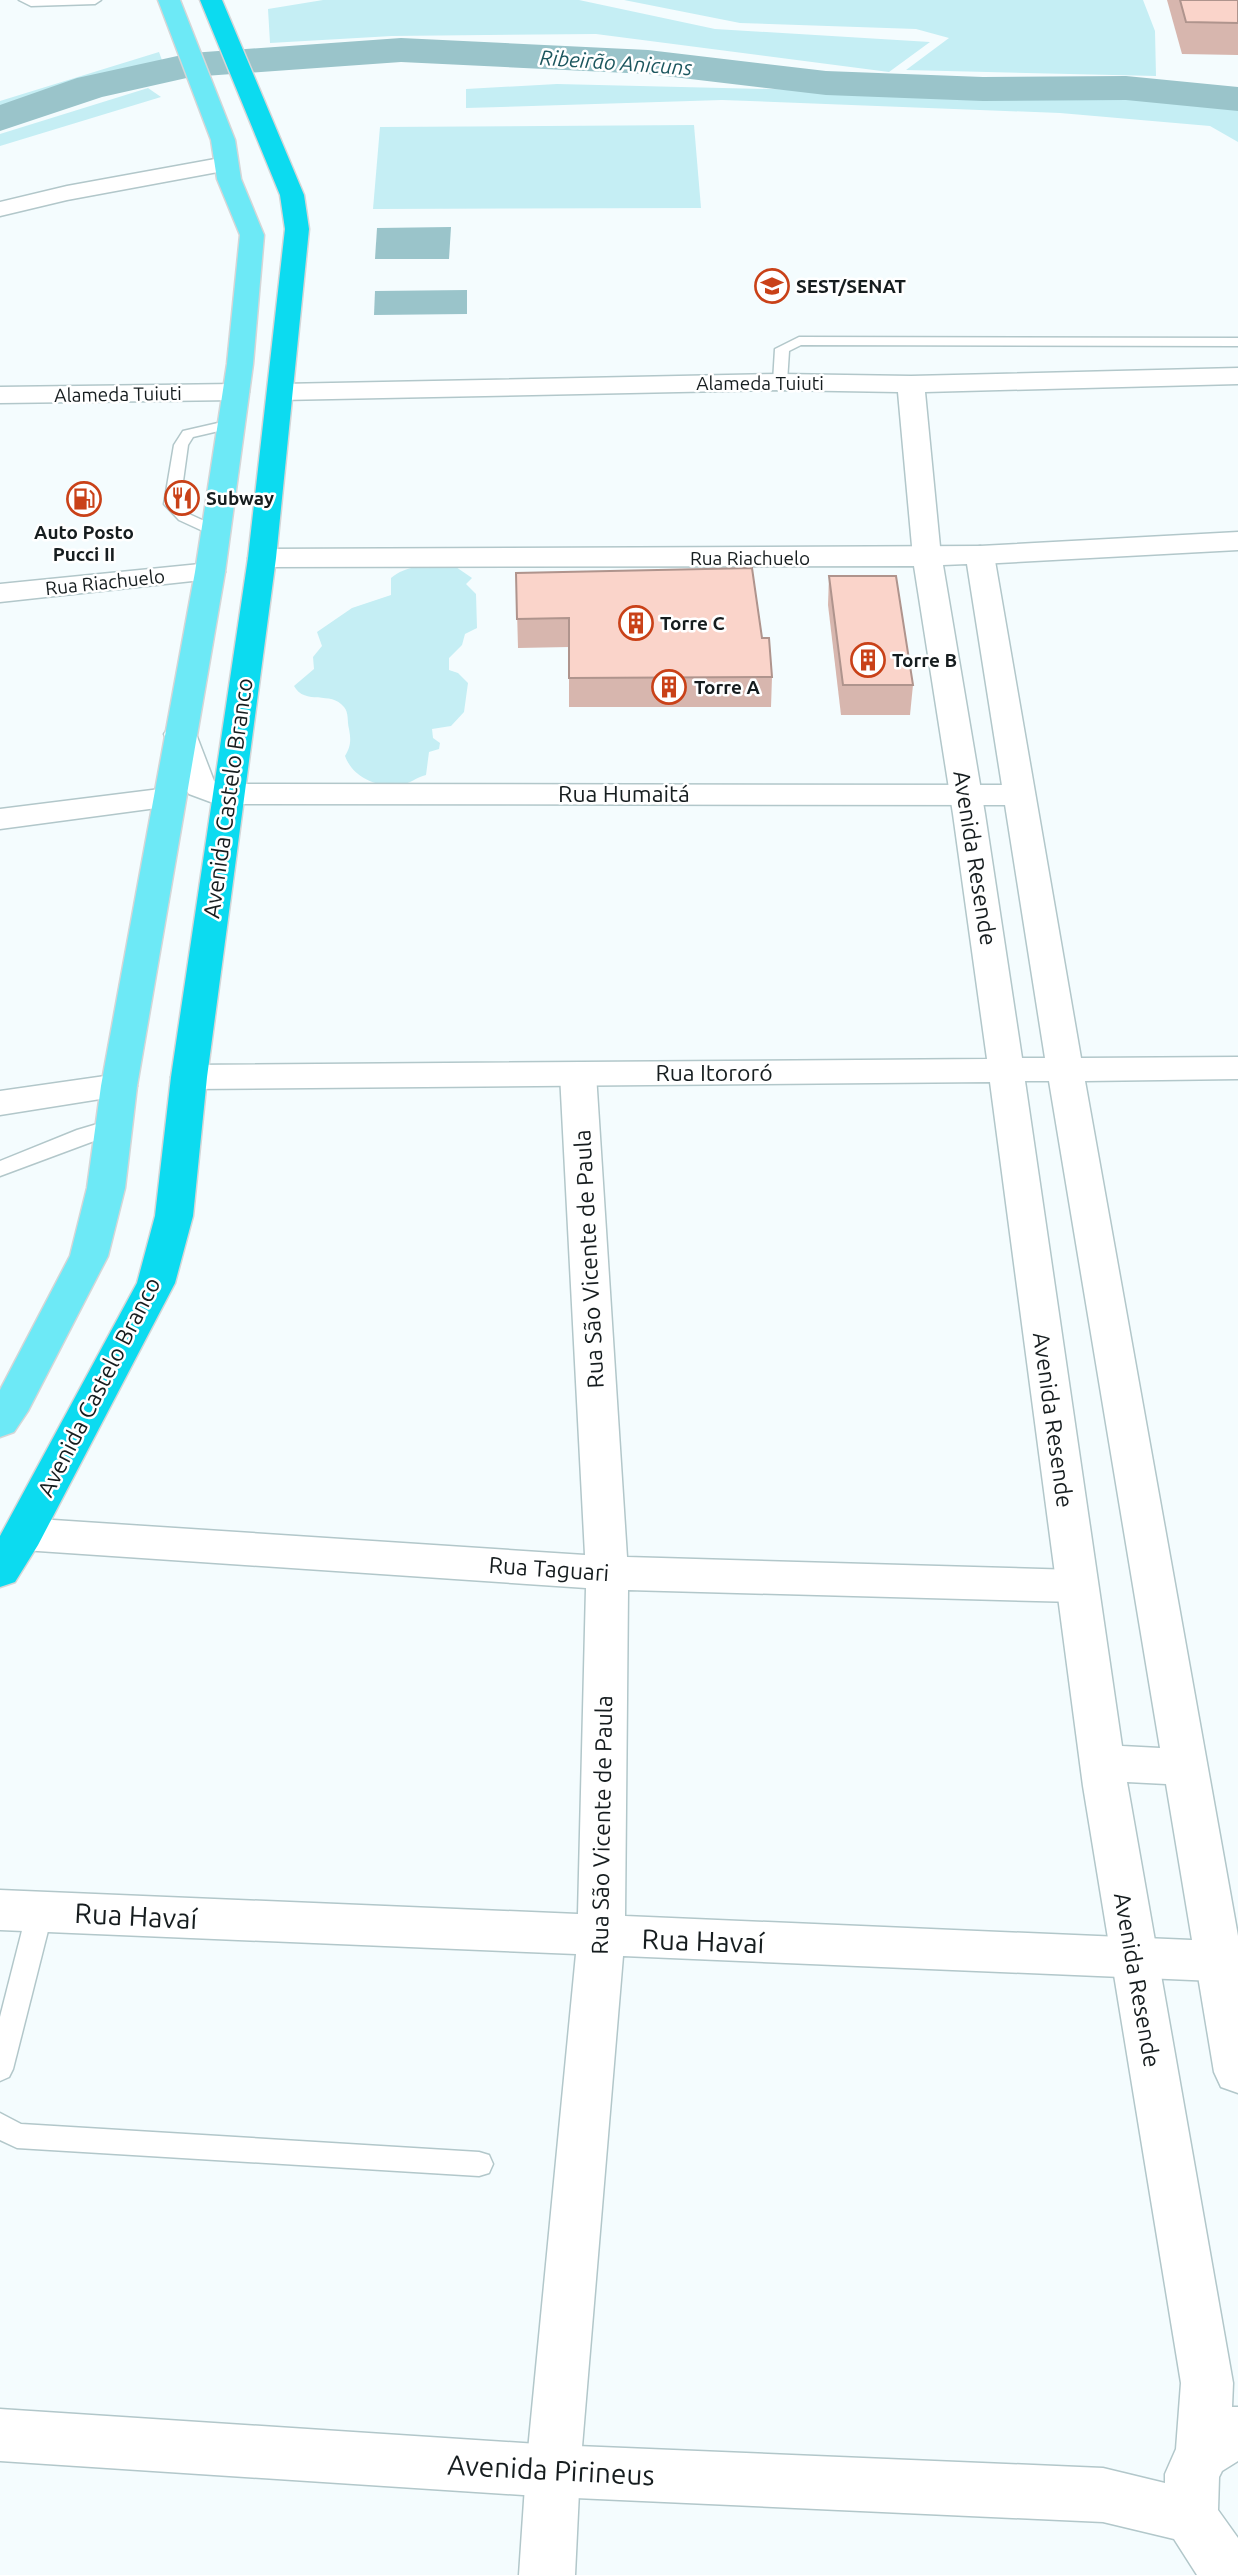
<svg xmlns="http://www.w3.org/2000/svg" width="1238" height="2575" font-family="Ubuntu,sans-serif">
<rect width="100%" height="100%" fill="#f4fcfe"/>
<g fill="#c5eef4">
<path d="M323,0H579L715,29L930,42L889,72L596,34L392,36L270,43L268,9Z"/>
<path d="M624,0H1143L1155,31L1156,76L906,70L949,38L916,29L740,23Z"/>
<path d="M159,52L163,63L0,110V101Z"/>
<path d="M557,84L1149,98L1238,109V142L1210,126L1060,113L722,100L466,108V89Z"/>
<path d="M148,88L161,97L0,146V134Z"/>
<path d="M694,125L701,208L373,209L380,127Z"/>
<path d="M443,565L456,567L472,578L466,584L476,594L477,628L465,634L462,645L449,658V670L458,673L468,683L464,712L451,726L432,729L433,738L440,743L439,749L429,752L426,775C417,777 409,784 401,785C378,788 353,778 345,756C351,746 351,740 349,729C347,721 349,713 344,707C331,690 305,706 294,686L314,669L313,657L322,646L317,632L352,608L391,595V578C407,565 423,566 443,565Z"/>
</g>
<g fill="#9ac4ca">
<path d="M451,227L449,259H375L377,228Z"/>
<path d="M467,290V314L374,315L375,291Z"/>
</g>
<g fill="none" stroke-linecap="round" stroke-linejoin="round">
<path fill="#9ac4ca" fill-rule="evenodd" d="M401,38L648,50L826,71L983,77L1126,76L1238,87V111L1126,100L983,101L826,95L648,74L401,62L191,77L102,97L0,131V105L77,78L191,53Z"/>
<g stroke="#b2c7ca" stroke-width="3">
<g id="lane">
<path d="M19,0H101L95,4L31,6Z"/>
<path d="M799,337L1238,338V346L801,345L789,351L787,382L785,385H775L773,382L775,349Z"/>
<path d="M231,420L236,421L238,424L236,427L193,437L188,445L180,503L189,514L222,529L224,532L216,537L179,520L164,504L174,445L183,431Z"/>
<path d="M114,1119L121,1121L124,1126L121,1131L0,1176V1161L77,1130Z"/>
<path d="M40,1900L49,1903L53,1911L13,2069L9,2077L0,2081V2017L27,1911L31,1903Z"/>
<path d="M0,2113L21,2124L479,2152L489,2155L493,2164L489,2173L479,2176L17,2148L0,2140Z"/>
</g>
</g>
<g stroke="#b2c7ca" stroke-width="3">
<g id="street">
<path d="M226,157L234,159L238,164L234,169L67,200L0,216V202L67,186Z"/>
<path d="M1238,368V384L925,392L941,557L937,563L927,566L917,563L913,557L898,392L780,390L281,400L272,398L268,392L272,386L281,384L780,374L911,376Z"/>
<path d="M236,384L245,386L249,392L245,398L236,400L0,403V387Z"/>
<path d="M1238,532V550L980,564L970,561L966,555L970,549L980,546Z"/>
<path d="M210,563L220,566L225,572L220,578L0,602V584Z"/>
<path d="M180,725L191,727L196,734L214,781L221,784L1019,785L1030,788L1035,795L1030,802L1019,805L216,804L189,794L184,787L164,734L169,727Z"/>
<path d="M168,788L179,791L184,798L179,805L0,829V809Z"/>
<path d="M578,1063L591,1066L596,1074L627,1557L1076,1570L1091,1575L1097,1586L1091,1597L1076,1602L628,1590L625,1916L1238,1942V1982L623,1956L580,2471L575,2575H519L526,2471L576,1954L0,1930V1890L578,1914L586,1588L23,1550L8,1545L2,1534L8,1523L23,1518L585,1555L560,1074L565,1066Z"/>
</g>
</g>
<g stroke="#b2c7ca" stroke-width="3">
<g id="secondary">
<path d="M980,546L990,549L994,555L1081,1058L1238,1057V1079L1085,1081L1238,1936V2093L1221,2087L1214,2072L1166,1784L1127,1782L1233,2383L1232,2407H1238V2461L1222,2471L1219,2477L1218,2510L1238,2538V2575H1197L1174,2539L1103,2522L553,2497L0,2461V2409L553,2445L1103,2468L1165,2483V2474L1176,2449L1181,2383L1083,1786L990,1082L189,1089L176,1085L171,1077L176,1069L189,1065L987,1059L953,814L914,566L262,567L252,564L248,558L252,552L262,549ZM967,564L1045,1058H1022L985,814L943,565ZM1025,1081H1049L1160,1748L1122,1746Z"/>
<path d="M119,1074L132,1078L137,1086L132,1094L0,1115V1091Z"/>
</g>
</g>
<g stroke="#d5d6d7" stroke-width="3">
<path id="primary" d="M158,0H180L235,140L241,179L264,235L253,364L225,572L137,1086L125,1188L108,1256L28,1411L14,1432L0,1437V1390L70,1256L87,1188L101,1086L195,572L227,364L240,235L217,179L211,140Z"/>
</g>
<g stroke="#d5d6d7" stroke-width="3">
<path id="highway" d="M200,0H222L304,195L309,229L276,558L207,1077L193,1216L175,1283L38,1545L15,1582L0,1587V1536L137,1283L155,1216L171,1077L248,558L285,229L280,195Z"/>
</g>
<use href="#lane" fill="#fff" fill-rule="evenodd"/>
<use href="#street" fill="#fff" fill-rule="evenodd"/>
<use href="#secondary" fill="#fff" fill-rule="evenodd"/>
<use href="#primary" fill="#6de9f6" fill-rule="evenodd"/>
<use href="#highway" fill="#0cdbf0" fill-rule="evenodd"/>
</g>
<g fill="#d7b6ae">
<path d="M1167,0H1238V55L1182,54Z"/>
<path d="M516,573L762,638L772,677L771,707H569V647L518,648Z"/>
<path d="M829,576L913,685L910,715H841L828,605Z"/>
</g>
<g fill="#fad4ca" stroke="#af948d" stroke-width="2">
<path d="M1180,0H1238V23L1186,22Z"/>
<path d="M752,568L762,638H769L772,677L569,678V618L517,619L516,573Z"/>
<path d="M829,576H896L913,685H843Z"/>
</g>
<defs>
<g id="university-ring" transform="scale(1.75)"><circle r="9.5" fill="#fff" stroke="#c94118" stroke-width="1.5"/><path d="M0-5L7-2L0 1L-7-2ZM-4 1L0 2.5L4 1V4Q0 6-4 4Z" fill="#c94118"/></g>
<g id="restaurant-ring" transform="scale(1.75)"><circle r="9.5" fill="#fff" stroke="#c94118" stroke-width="1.5"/><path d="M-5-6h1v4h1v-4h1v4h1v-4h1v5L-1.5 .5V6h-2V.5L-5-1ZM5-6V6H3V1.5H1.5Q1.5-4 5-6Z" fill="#c94118"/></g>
<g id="fuel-ring" transform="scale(1.75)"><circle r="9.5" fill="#fff" stroke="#c94118" stroke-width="1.5"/><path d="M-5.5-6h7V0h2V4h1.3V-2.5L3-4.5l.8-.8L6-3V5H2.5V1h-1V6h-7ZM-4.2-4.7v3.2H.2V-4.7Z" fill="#c94118"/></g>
<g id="building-ring" transform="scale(1.75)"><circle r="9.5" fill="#fff" stroke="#c94118" stroke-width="1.5"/><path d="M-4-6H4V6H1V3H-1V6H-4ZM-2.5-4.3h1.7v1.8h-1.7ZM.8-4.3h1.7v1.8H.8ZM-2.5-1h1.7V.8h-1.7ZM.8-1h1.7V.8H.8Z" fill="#c94118"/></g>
</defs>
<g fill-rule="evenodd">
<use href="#university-ring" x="772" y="286"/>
<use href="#restaurant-ring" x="182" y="498"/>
<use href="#fuel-ring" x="84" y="499"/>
<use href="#building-ring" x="636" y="623"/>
<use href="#building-ring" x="868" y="660"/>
<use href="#building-ring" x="669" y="687"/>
</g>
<g text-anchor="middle" stroke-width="5" stroke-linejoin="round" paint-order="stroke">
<g font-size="19" font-weight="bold" fill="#161d1f" stroke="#fff" text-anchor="start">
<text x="796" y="293">SEST/SENAT</text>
<text x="206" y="505">Subway</text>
<text x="84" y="539" text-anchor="middle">Auto Posto<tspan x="84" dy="22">Pucci II</tspan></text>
<text x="660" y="630">Torre C</text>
<text x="892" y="667">Torre B</text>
<text x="694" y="694">Torre A</text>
</g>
<g font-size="19" fill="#161d1f" stroke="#fff">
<text x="760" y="390">Alameda Tuiuti</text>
<text transform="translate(118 394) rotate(-1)" y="7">Alameda Tuiuti</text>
<text x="750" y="565">Rua Riachuelo</text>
<text transform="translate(105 582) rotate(-6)" y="7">Rua Riachuelo</text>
</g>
<g font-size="21" font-style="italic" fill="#1d575f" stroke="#fff">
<text transform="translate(616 63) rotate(4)" y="7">Ribeirão Anicuns</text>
</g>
<g font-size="23" fill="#161d1f" stroke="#fff">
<text x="624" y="802">Rua Humaitá</text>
<text transform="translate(228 798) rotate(-82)" y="8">Avenida Castelo Branco</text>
<text transform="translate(975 858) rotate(81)" y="8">Avenida Resende</text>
<text x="714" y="1081">Rua Itororó</text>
<text transform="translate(589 1259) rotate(-93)" y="8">Rua São Vicente de Paula</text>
<text transform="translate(99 1387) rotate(-63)" y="8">Avenida Castelo Branco</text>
<text transform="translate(1053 1420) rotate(82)" y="8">Avenida Resende</text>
<text transform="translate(549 1569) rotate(4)" y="8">Rua Taguari</text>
<text transform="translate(602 1825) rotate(-89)" y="8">Rua São Vicente de Paula</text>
<text transform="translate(1137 1980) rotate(80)" y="8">Avenida Resende</text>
</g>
<g font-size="28" fill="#161d1f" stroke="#fff">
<text transform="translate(136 1916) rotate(3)" y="10">Rua Havaí</text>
<text transform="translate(703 1941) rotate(2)" y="10">Rua Havaí</text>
<text transform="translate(551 2470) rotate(3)" y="10">Avenida Pirineus</text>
</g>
</g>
</svg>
